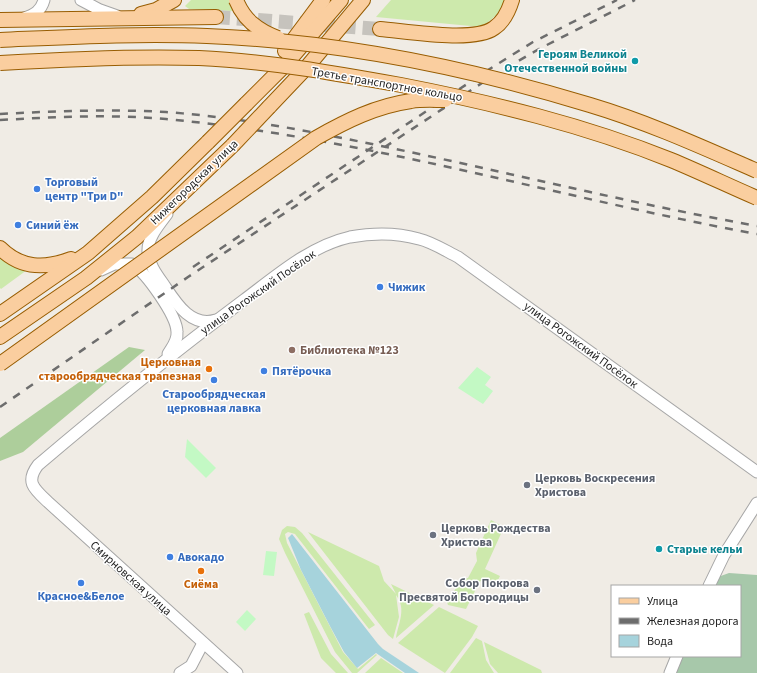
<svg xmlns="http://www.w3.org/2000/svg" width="757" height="673" font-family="'Source Sans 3',sans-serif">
<rect width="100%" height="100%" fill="#f0ece5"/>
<g fill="#cde9ac">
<path d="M191,0H230L233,11L189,9L185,6Z"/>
<path d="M391,0H505C500,13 493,19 481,27L376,17Z"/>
<path d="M0,255L27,270L1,289L0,288Z"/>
<path d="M491,520L504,527L485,569L500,576L494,588L480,581L466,609L448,605L447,602L462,579L468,578L477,561L476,553Z"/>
<path d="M287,526L295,527L302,533L375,625L369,629L295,534L288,532L285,534L287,543L343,652L358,669L376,654L377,655L357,673H352L335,652L285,553L279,539L282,530Z"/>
<path d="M308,532L379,566L384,581L396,594L391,584L434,605L396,638C398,624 407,609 396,595L399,617L393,639L388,635Z"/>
<path d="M439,607L478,626L472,637L445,673L398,643Z"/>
<path d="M309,612L331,654L348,673H336L321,658L304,614Z"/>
<path d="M476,638L482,641L486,660L494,673H450Z"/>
<path d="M484,642L541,670L542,673H498L490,664Z"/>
<path d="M381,658L403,673H365Z"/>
</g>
<path fill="#adce9b" d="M129,347L145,350L23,452L0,461V438Z"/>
<path fill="#a7c8aa" d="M729,573L757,575V673H675L682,656H740V586H714L718,577Z"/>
<g fill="#c3f9c4">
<path d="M477,367L491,377L485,385L493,391L483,404L458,388Z"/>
<path d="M187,439L216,468L206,478L185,457Z"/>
<path d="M266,551L277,552L274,576L263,575Z"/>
<path d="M247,610L256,619L245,631L236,622Z"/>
</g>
<path fill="#a6d3dc" d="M292,534L378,644L383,649L419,673H405L376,653L357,668L344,652L331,628L301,570L288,538Z"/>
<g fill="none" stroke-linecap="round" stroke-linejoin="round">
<path stroke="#c6c3bd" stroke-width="14" stroke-dasharray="14 7" stroke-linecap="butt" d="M216,17L380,29"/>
<g stroke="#a6a6a6" stroke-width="13">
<g id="minor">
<path d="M81,0L100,10L117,16"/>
<path d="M24,18C34,15 41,11 44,0"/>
<path d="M167,214C159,225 147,238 148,252C149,265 157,275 164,285C176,303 191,328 216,320"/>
<path d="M101,270L114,264H132C146,272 177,316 177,332C178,341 172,347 168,354"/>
<path d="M709,586L724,555L757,503"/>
<path d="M180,673L191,666L203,643"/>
<path d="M237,673L48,502C34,489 25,482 38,465C105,408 173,353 244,300C276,276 310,246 350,237C372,233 398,233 419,239C432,242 446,251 458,257L757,472"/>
<path d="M670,673L677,656"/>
</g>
</g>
<g stroke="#985d02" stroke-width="16">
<g id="major">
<path d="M141,14L156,10L174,0"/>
<path d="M0,20L216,17"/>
<path d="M380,29C406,31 474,43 494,28C503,22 509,10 512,0"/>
<path d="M285,51L323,0"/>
<path d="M246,104L285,65L341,0"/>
<path d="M269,107L307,67L363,0"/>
<path d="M0,248C21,269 45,269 71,259"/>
<path d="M0,314L88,253L152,197L208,142"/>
<path d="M0,337L86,278L137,237L233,145"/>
</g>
</g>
<use href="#minor" stroke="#fff" stroke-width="11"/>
<use href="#major" stroke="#face9f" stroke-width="14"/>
<g stroke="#6d6d6d" stroke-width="2.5" stroke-dasharray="8 8" stroke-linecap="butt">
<path d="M0,114C55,111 111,109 166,112C248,118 329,135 410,152C526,177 640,205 757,226"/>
<path d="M0,120C55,117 111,114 166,119C366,138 559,198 757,234"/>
<path d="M193,267L488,70L533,42L617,0"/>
<path d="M0,407L188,277L494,75L539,49L635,0"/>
</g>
<g stroke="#985d02" stroke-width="16" stroke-linecap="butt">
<g id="major-bridge">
<path d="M236,0C244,20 258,31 278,38"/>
<path d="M0,40C69,37 138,33 207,36C336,41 466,67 590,105C647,122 702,147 757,171"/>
<path d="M0,63C66,59 133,56 199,58C267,61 334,73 401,85C493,103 584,125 671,160C700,172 729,186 757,198"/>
<path d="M208,142L246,104"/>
<path d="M233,145L269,107"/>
<path d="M0,364L316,138C346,121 376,106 411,101C422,99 434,100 445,100"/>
</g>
</g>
<use href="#major-bridge" stroke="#face9f" stroke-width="14"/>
</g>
<g fill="#0f9aa8" stroke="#fff" stroke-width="1.5">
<circle cx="635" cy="61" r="4"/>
<circle cx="659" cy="549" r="4"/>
</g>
<g fill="#3f7fe0" stroke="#fff" stroke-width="1.5">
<circle cx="37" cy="189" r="4"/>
<circle cx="18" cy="225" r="4"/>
<circle cx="380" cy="287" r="4"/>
<circle cx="264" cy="371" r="4"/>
<circle cx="214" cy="380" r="4"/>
<circle cx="170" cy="557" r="4"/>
<circle cx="81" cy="583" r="4"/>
</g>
<circle fill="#8d6e63" stroke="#fff" stroke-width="1.5" cx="292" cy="350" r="4"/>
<g fill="#e8710a" stroke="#fff" stroke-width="1.5">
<circle cx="209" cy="369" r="4"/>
<circle cx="201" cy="571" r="4"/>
</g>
<g fill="#6b7280" stroke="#fff" stroke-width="1.5">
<circle cx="527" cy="485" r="4"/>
<circle cx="433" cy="535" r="4"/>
<circle cx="537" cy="590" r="4"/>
</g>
<g text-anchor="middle" stroke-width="3" stroke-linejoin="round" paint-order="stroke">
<g font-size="12" font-weight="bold" fill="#0d838f" stroke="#fff" text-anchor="end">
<text x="627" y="58">Героям Великой<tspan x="627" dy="14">Отечественной войны</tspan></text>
<text x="667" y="553" text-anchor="start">Старые кельи</text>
</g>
<g font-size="12" fill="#1f1f1f" stroke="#fff">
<text transform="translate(387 84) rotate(10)" y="4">Третье транспортное кольцо</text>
<text transform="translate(194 182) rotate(-44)" y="4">Нижегородская улица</text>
<text transform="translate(258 292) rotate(-35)" y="4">улица Рогожский Посёлок</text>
<text transform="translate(581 345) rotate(36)" y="4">улица Рогожский Посёлок</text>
<text transform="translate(131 578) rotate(42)" y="4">Смирновская улица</text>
</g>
<g font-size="12" font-weight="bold" fill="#366cbe" stroke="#fff" text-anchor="start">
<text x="45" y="186">Торговый<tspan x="45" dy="14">центр "Три D"</tspan></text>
<text x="26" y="229">Синий ёж</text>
<text x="388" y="291">Чижик</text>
<text x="272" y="375">Пятёрочка</text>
<text x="214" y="398" text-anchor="middle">Старообрядческая<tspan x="214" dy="14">церковная лавка</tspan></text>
<text x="178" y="561">Авокадо</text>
<text x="81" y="600" text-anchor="middle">Красное&amp;Белое</text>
</g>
<g font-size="12" font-weight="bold" fill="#785e54" stroke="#fff" text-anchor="start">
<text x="300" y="354">Библиотека №123</text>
</g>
<g font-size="12" font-weight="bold" fill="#c56008" stroke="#fff" text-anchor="end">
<text x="201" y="366">Церковная<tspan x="201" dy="14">старообрядческая трапезная</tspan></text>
<text x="201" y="588" text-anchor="middle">Сиёма</text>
</g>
<g font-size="12" font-weight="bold" fill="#5b616d" stroke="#fff" text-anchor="start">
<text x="535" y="482">Церковь Воскресения<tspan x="535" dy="14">Христова</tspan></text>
<text x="441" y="532">Церковь Рождества<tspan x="441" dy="14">Христова</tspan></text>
<text x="529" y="587" text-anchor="end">Собор Покрова<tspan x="529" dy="14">Пресвятой Богородицы</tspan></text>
</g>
</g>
<rect x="611" y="585" width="130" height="72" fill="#ffffff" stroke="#a5a5a5"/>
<rect x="619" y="598" width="20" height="6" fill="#face9f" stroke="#a5a5a5"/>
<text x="647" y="605" font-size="12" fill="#1f1f1f">Улица</text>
<rect x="619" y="618" width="20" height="6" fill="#6d6d6d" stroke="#a5a5a5"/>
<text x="647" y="625" font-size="12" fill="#1f1f1f">Железная дорога</text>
<rect x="619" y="635" width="20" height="12" fill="#a6d3dc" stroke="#a5a5a5"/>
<text x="647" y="645" font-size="12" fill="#1f1f1f">Вода</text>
</svg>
